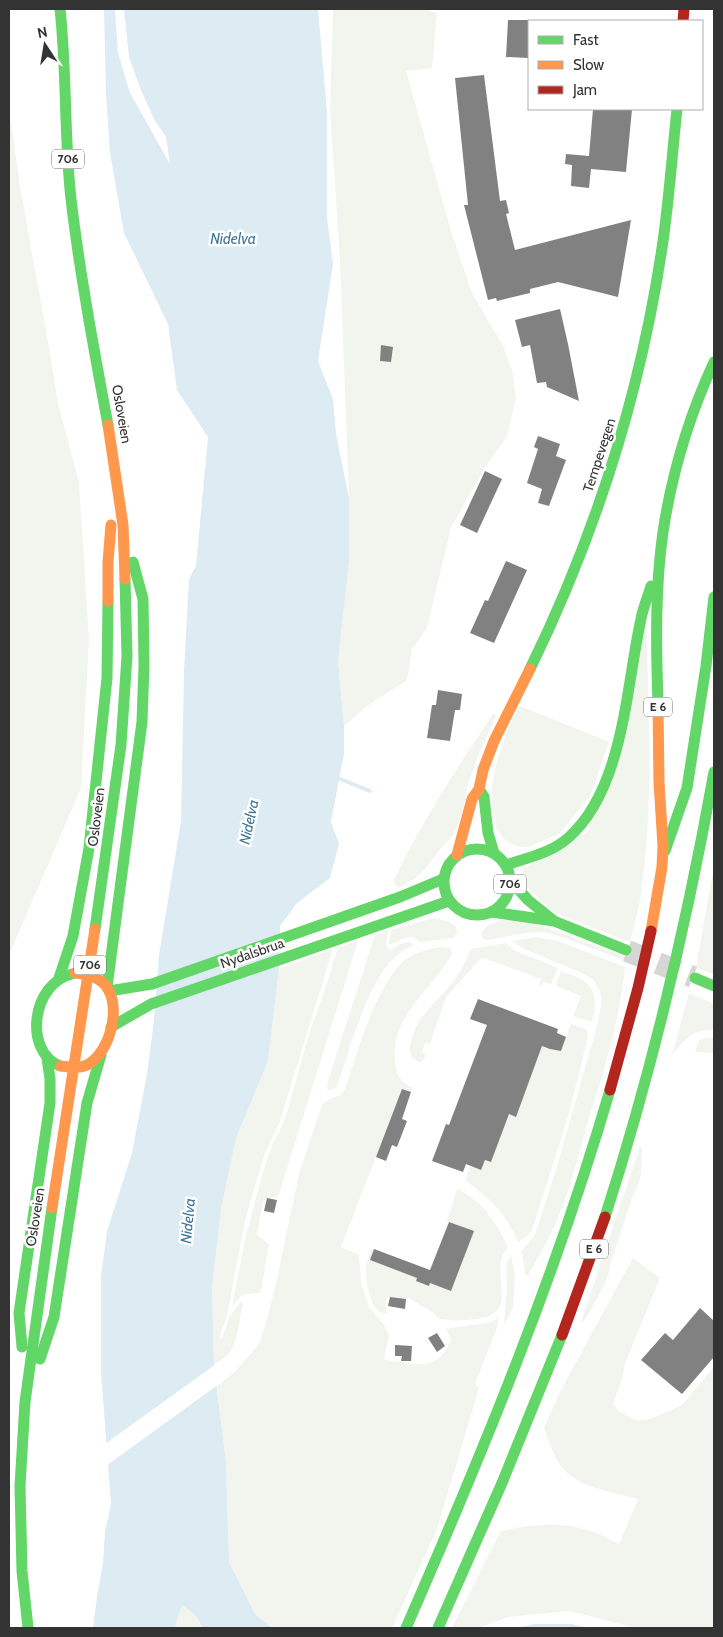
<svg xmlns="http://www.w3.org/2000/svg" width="723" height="1637" font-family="Cabin,sans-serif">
<rect width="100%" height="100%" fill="#fff"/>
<g fill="#f1f5ed">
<path d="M333,9H425L437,13L432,68L406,71L451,231L472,293L502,344L512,370L516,398L507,436L485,468L451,527L427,628L412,649L407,680L367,706L344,726L338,661L349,562V498L340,259L330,111Z"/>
<path d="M9,110L20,186L50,353L58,404L79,483L89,639L81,788L9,955Z"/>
<path d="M646,620C649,714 654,808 640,901C637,915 633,929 630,942L553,912L526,886L522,870L588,831Z"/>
<path d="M520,706L609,742L590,796L560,833L529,847H520L511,844L503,838L496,827L492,807V786L497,761L508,728Z"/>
<path d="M493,714L496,715V716L477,758L468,784L463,811L454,834L441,848L426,868L416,878L398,888L393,882C421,823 457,768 493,714Z"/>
<path d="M714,866V975L696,967Z"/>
<path d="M434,918L448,921L456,927L457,933L453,938L420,942C408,930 402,942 389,945L391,930Z"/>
<path d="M502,920L531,922L627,957L626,961L556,935L541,932L524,933L489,940H485L482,937L481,933L487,926Z"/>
<path d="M388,931L386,945L389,950C397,947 407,937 414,945C405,949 396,955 389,963C366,990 349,1050 338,1084L336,1088L328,1090L327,1088L328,1081L375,935Z"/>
<path d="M536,937L558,941L625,967C620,1017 605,1067 590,1115C578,1155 569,1196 551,1234C544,1247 536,1260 529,1274L527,1275L525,1274L522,1251L535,1235L556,1170L597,1026L602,1001L600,991L594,980L582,973L524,949L512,941Z"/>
<path d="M358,941L279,1194L277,1197L266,1198L263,1202L257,1233L258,1236L269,1244L261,1290L259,1293L242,1295L232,1306L246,1235L266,1162L273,1143L282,1126L288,1109L309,1034L327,983L338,948Z"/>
<path d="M506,943L513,950L558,968L551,984L543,982L542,986L539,985L541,979L484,958H481L446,997L430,1044L425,1043L422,1053L426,1055L424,1059L420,1062L414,1060C409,1054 409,1050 411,1042C415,1019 433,1006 447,989C458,977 465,964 471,949Z"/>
<path d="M442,947L450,948L452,952L451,956C444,966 437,977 428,987C409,1010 392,1029 395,1061C397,1076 400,1082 413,1088L411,1092L402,1089L341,1247L359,1255L361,1283L369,1307L384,1325L389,1335L384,1359C392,1362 400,1361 408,1363C431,1368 443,1360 451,1339L446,1329L491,1322L498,1318V1325L475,1384L479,1388L437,1529L392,1628H272L255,1614L229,1562L226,1462L217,1386L235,1372L259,1344L265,1326L276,1284L299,1174L322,1105L330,1099L341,1095L346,1087C356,1054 380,975 409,957C419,951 430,949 442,947Z"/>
<path d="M333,949L279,1124L265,1153L246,1216L227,1316L220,1335L221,1340L230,1316L241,1301L243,1303C240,1316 238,1338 232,1349C227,1356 220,1361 214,1365L212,1288L221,1210L236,1138L268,1061L279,969Z"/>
<path d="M561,971C569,974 577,976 584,981C596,990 598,1008 591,1022L573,1016L581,996L556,986Z"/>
<path d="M689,993L714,1004V1030C689,1031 688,1037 672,1055Z"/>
<path d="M571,1024L586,1029L588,1037L568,1117L532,1230L527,1236L518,1242C505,1211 491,1200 465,1180L470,1166L481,1170L485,1160L491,1162L509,1114L516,1116L542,1046L561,1051Z"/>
<path d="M705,1038H714V1053L695,1052L699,1040Z"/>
<path d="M640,1147L642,1149L641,1173L639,1184L633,1195L611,1262L607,1280L586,1318L580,1325Z"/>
<path d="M457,1189C484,1203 496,1221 508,1248C485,1271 525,1313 476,1319C462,1321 450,1321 437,1318L435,1314L409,1298L406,1299L390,1297H387L385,1304L387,1313C371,1317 365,1279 366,1268C367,1261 369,1255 371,1249H374L370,1260L417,1277L429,1285L473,1231L447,1221Z"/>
<path d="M511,1256L515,1275L513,1308L504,1325L507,1288L506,1267L507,1262Z"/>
<path d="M633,1258L660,1278L624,1366L623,1377L613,1404L619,1412L629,1417L638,1421L650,1419L682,1405L714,1367V1628H635L570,1611L508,1617L478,1628H452L501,1531C534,1524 562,1521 594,1532C603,1535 611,1541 619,1544L638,1499C610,1491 578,1489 560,1465C553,1455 549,1440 544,1428L561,1390Z"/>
<path d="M183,1604L196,1616L203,1628H175L179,1613Z"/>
</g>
<g fill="#ddebf3">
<path d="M104,9H115L118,53L130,93L170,164L166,137L154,119L141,90L129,57L124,9H318L327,112V218L333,264L318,361L333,399L336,434L349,498V562L338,661L344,726V754L331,822L339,844L330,878L297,903L280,926L279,969L268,1061L236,1138L221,1210L212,1288L214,1365L226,1462L229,1562L255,1614L272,1628H203L196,1616L183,1605L179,1613L175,1628H93L97,1597L103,1563L105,1532L111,1504L101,1372V1277L107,1231L132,1153L147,1074L154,1020L159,955L181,821L184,672L189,579L196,566L208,437L177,390L168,324L124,233L110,153L106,94Z"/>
<path d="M534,1624H571L590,1628H517Z"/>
</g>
<path fill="#fff" d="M216,1364L219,1384L106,1466L105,1444Z"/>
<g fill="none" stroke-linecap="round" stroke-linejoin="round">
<path stroke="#ddebf3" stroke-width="4" d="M335,777L370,791"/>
</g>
<g fill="#818181">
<path d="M508,20H529V58L506,57Z"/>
<path d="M484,75L500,201L506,200L509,213L506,214L515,250L631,220L618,297L558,282L530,289V293L497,301L496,298L488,300L464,205H468L455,78Z"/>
<path d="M593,109H632L626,172L591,169L589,188L571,186L572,165L565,164L566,154L589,156Z"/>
<path d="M560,309L568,344L579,401L547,387L546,382L537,383L530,345L522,347L515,320Z"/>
<path d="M381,345L393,347L391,362L380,361Z"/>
<path d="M538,436L560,444L556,456L566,460L549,506L538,503L542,489L527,483L538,449L534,447Z"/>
<path d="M485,471L502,479L477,533L460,525Z"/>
<path d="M506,561L527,570L494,643L470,633L485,600L488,601Z"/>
<path d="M438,690L462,694L460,710H455L450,741L427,738L432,705H436Z"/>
<path d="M478,999L558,1029L557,1033L566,1037L561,1051L550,1049L542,1046L516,1117L509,1114L491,1162L485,1160L481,1170L466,1164L463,1172L432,1161L446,1124L449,1125L487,1025L470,1019Z"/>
<path d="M402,1089L411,1092L402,1119L407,1121L397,1147L392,1145L386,1161L376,1157Z"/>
<path d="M267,1198L277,1200L274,1213L264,1211Z"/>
<path d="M449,1222L474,1231L451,1291L430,1283L429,1286L416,1281L417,1278L370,1260L374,1249L430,1270Z"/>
<path d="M390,1297L406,1299L405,1309L388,1306Z"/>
<path d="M700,1308L714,1321V1357L682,1394L641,1360L665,1333L673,1340Z"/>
<path d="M437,1333L445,1346L437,1352L428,1338Z"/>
<path d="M395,1345L412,1346L411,1361H401L402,1356H395Z"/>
</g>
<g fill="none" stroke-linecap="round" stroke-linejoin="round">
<path stroke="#d6d6d6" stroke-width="22" stroke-dasharray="22 11" stroke-linecap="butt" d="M627,951L693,977"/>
<g stroke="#63d668" stroke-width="11">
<path d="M60,9C67,72 64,136 71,199C80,275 94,350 108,425"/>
<path d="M530,669C595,536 640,395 662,248C669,202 672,155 677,109"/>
<path d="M658,703C656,646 655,588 663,532C672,473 689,416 714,362"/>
<path d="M479,789L484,797L488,833L494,853"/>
<circle cx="477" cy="882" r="33"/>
<path d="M665,851L687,788L706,666L714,597"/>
<path d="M506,865C527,858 551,853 568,838C624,789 626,686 641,619C643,607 648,597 651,586"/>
<path d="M510,880L528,900L553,920"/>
<path d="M492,912L554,921L626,950"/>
<path d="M95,929L121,745L127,656L125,579"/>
<path d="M59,978L73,936L89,848L107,678L108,601"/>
<path d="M695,978L714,986"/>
<path d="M107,987L142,722L144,665L143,599L133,562"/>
<path d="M109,991L152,984L400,897L443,879"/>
<path d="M111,1027L151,1004L449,901"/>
<path d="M60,1066C23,1051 32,983 72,974"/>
<path d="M605,1217C652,1071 687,923 714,772"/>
<path d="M22,1347L19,1313L50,1103V1079L47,1058"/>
<path d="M40,1359L54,1317L87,1103L101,1055"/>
<path d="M28,1628L22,1571L20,1486L25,1402L52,1208"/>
<path d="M406,1628C483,1452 556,1275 610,1090"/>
<path d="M438,1628L502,1483L562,1335"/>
</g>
<g stroke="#ff974d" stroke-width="11">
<path d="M108,425L123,525L125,579"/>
<path d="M108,601V562L111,525"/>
<path d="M457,855L472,799L479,789L483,770L494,741L530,669"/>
<path d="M651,931L662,867L663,846L659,782L658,703"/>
<path d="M52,1208L95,929"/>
</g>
<g stroke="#b3261e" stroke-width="11">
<path d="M683,21L684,9"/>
<path d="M610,1090L638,988L651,931"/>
<path d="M562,1335L605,1217"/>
</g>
<path stroke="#ff974d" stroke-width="11" d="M61,1066C70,1067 79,1069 87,1065C110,1053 122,1007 106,986C99,977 86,974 75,973"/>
</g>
<g text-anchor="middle" stroke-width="5" stroke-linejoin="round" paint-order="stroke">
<g fill="#fff" stroke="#707070" stroke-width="1">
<rect x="52" y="149.5" width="32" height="19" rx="4"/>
<rect x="644" y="697.5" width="28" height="19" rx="4"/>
<rect x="494" y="874.5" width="32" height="19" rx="4"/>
<rect x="74" y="955.5" width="32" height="19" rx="4"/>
<rect x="580" y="1239.5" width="28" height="19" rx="4"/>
</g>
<g font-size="12" font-weight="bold" fill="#333">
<text x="68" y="163">706</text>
<text x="658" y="711">E 6</text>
<text x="510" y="888">706</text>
<text x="90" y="969">706</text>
<text x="594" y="1253">E 6</text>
</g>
<g font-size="14" fill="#333" stroke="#fff">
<text transform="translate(122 414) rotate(80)" y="5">Osloveien</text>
<text transform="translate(599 455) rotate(-72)" y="5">Tempevegen</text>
<text transform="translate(96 817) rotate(-83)" y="5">Osloveien</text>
<text transform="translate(252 953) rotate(-19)" y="5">Nydalsbrua</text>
<text transform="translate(35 1217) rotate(-81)" y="5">Osloveien</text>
</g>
<g font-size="15" font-style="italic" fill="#3f7597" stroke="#fff">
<text x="233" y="244">Nidelva</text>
<text transform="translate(249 822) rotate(-78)" y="5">Nidelva</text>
<text transform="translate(188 1221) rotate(-85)" y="5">Nidelva</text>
</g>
</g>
<rect width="723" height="1637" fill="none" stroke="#333333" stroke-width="20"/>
<rect x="528" y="20" width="175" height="90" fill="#ffffff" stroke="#adadad"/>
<rect x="538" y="36" width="25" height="8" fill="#63d668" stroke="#adadad"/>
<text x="573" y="45" font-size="15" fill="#333333">Fast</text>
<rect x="538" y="61" width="25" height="8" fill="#ff974d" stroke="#adadad"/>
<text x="573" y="70" font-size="15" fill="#333333">Slow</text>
<rect x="538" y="86" width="25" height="8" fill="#b3261e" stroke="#adadad"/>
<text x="573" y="95" font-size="15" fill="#333333">Jam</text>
<g transform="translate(45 45) rotate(348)" stroke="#ffffff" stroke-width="4" paint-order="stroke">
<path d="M0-4L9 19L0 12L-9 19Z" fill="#333333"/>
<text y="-8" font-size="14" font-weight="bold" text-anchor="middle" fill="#333333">N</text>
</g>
</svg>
